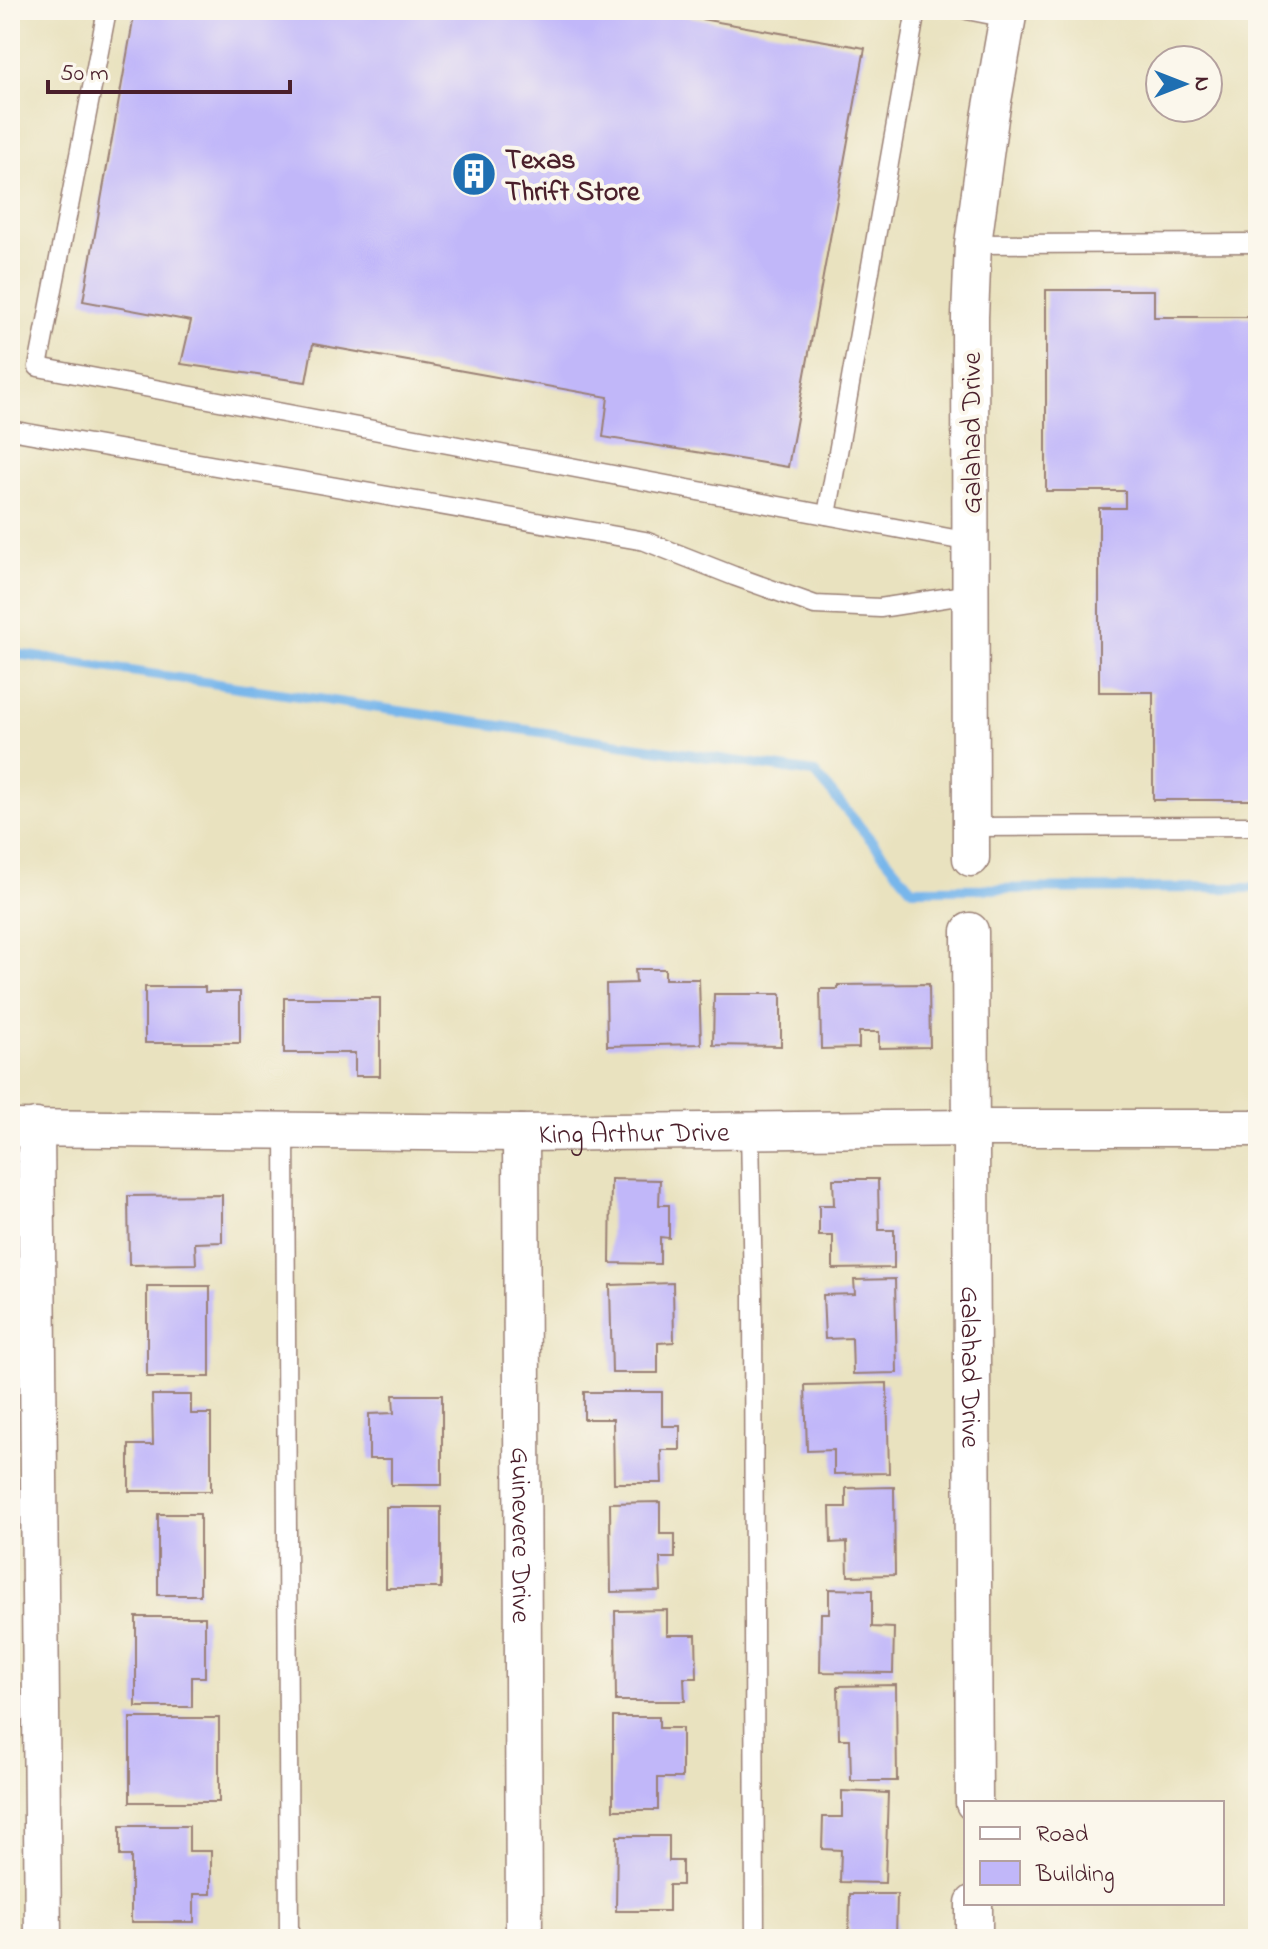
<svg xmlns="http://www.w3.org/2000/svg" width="1268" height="1949" font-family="'Indie Flower',sans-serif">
<rect width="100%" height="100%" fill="#fbf7ec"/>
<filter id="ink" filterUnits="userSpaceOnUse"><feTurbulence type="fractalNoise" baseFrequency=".0125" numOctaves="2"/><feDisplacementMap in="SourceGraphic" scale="16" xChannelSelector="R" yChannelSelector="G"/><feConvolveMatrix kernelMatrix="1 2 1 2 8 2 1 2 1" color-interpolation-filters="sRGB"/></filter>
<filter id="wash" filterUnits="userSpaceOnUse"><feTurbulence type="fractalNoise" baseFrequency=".006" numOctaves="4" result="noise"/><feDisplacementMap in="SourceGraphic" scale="32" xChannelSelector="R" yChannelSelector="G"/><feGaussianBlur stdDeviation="1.8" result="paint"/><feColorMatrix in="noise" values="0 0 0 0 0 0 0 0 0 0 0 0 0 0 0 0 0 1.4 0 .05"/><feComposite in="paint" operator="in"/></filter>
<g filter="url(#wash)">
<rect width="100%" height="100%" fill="#e9e2bf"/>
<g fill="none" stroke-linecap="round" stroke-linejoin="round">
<path stroke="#77b6eb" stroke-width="10" d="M10,653L815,773L912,889L1258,888"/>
</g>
<g id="blocks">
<g fill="#c1b7f9">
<path d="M135,10H651L865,48L788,467L603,437L608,397L313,344L306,382L181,364L191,321L83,301Z"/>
<path d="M1046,290H1154V317H1258V800H1153V692H1099V508H1125V491H1046Z"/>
<path d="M635,969H665V979H699L701,1044L607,1046L606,984L636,983Z"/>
<path d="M929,984L930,1047L879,1048V1032H859V1048L821,1049L820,989H838V985Z"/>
<path d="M145,987H205V992H240V1043H145Z"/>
<path d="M714,994H781V1046L713,1045Z"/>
<path d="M10,997H17L15,1080H10Z"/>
<path d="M284,998H380V1076H355V1053H284Z"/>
<path d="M611,1179L660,1180L659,1205H669V1238L660,1237V1264L610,1263Z"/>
<path d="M833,1179H878L879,1230H894V1268L833,1269V1236H819V1205H834Z"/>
<path d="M222,1195V1242L195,1243L196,1264L129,1265L128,1196Z"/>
<path d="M895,1279L897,1373L853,1374L852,1338L825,1339L823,1295L855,1294L854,1280Z"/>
<path d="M673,1283L674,1342L658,1343V1373H612L610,1285Z"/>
<rect x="147" y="1286" width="63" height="91"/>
<path d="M887,1383L889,1473L834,1474V1450L807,1451L805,1385Z"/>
<path d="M584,1392H662V1426H680V1450H661L662,1483H614L613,1419H584Z"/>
<path d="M152,1395H191V1414H211V1491H129V1445H153Z"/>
<path d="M393,1395H442V1485H391V1459H369V1414L394,1413Z"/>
<path d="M894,1487L895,1575L848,1576L847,1542L831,1543L830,1507H846V1488Z"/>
<path d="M660,1502V1534H675V1558H660L661,1591L611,1592L610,1503Z"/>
<rect x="386" y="1507" width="55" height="81"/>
<rect x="158" y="1514" width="42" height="81"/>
<path d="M829,1589L872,1590V1627L894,1628L893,1673L820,1672L821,1613H829Z"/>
<path d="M667,1610V1635H696L697,1678H684L685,1701H616L615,1611Z"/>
<path d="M136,1617H205V1677H192V1707H136Z"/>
<path d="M896,1685L897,1781H851L850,1739H839L838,1686Z"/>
<path d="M613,1717H659V1728H682V1778H658V1810H613Z"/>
<rect x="130" y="1718" width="89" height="84"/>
<path d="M842,1791L888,1793L885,1883L840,1882L841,1850L822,1849L823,1817H842Z"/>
<path d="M120,1826H189V1851H211V1894H194V1922H131V1856H120Z"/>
<path d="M617,1836H669V1861H682V1885H669V1911H616Z"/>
<path d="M850,1894H897L896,1939H849Z"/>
</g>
</g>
</g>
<g filter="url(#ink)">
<use href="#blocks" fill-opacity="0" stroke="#9a8075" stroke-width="2"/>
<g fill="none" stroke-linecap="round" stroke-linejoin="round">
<g stroke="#9a8075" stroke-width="21">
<g id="service">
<path d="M107,10L38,367L970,542"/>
<path d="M967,10L1007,18"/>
<path d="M973,244L1258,243"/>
<path d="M10,430L645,541L734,576L815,605L880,608L970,594"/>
<path d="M827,515L916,10"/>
<path d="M971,827L1258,826"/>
<path d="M285,1130L289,1939"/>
<path d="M750,1130L753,1294L755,1939"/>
</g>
</g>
<g stroke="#9a8075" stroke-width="39">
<g id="minor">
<path d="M971,858L970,317L973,244L990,118L1009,10"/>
<path id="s1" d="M970,931L974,1803"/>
<path d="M36,1127L43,1939"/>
<path id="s2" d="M10,1128L521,1133L971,1128H1258"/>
<path id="s3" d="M521,1133L524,1939"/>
<path d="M974,1903V1939"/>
</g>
</g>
<use href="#service" stroke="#fff" stroke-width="18"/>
<use href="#minor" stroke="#fff" stroke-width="36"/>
</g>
</g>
<defs>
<g id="building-disc" transform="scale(2.3)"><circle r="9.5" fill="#1f6fb2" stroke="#fbf7ec"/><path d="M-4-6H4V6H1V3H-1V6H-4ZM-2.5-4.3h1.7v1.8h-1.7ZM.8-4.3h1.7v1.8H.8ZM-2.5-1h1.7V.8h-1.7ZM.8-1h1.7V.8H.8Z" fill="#fff"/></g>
</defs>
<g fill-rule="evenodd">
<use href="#building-disc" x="474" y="174"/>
</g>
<g text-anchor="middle" stroke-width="8" stroke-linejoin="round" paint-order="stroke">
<g font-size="28" font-weight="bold" fill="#4a1f2b" stroke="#fbf7ec" text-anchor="start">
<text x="505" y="168">Texas<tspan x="505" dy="32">Thrift Store</tspan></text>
</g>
<g font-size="28" fill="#4a1f2b" stroke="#fbf7ec">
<text transform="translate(970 433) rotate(-90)" y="10">Galahad Drive</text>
<text dy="10" stroke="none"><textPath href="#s2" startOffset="624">King Arthur Drive</textPath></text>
<text dy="10" stroke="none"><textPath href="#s1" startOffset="436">Galahad Drive</textPath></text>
<text dy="10" stroke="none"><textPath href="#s3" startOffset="402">Guinevere Drive</textPath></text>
</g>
</g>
<rect width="1268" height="1949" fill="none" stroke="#fbf7ec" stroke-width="40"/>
<rect x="964" y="1801" width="260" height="104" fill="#fbf7ec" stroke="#b4a19f" stroke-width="2"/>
<rect x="980" y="1827" width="40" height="12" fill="#ffffff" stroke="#b4a19f" stroke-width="2"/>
<text x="1036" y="1841" font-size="24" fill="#4a1f2b">Road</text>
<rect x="980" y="1861" width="40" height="24" fill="#c1b7f9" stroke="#b4a19f" stroke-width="2"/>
<text x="1036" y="1881" font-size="24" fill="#4a1f2b">Building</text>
<g transform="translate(1184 84) rotate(90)"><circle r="38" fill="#fbf7ec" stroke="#b4a19f" stroke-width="2"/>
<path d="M0-6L14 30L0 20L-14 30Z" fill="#1f6fb2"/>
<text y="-12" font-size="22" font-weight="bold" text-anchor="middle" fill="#4a1f2b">N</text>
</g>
<path d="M48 80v12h242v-12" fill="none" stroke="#4a1f2b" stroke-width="4"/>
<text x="60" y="80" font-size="24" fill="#4a1f2b" stroke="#fbf7ec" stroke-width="6" paint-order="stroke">50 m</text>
</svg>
